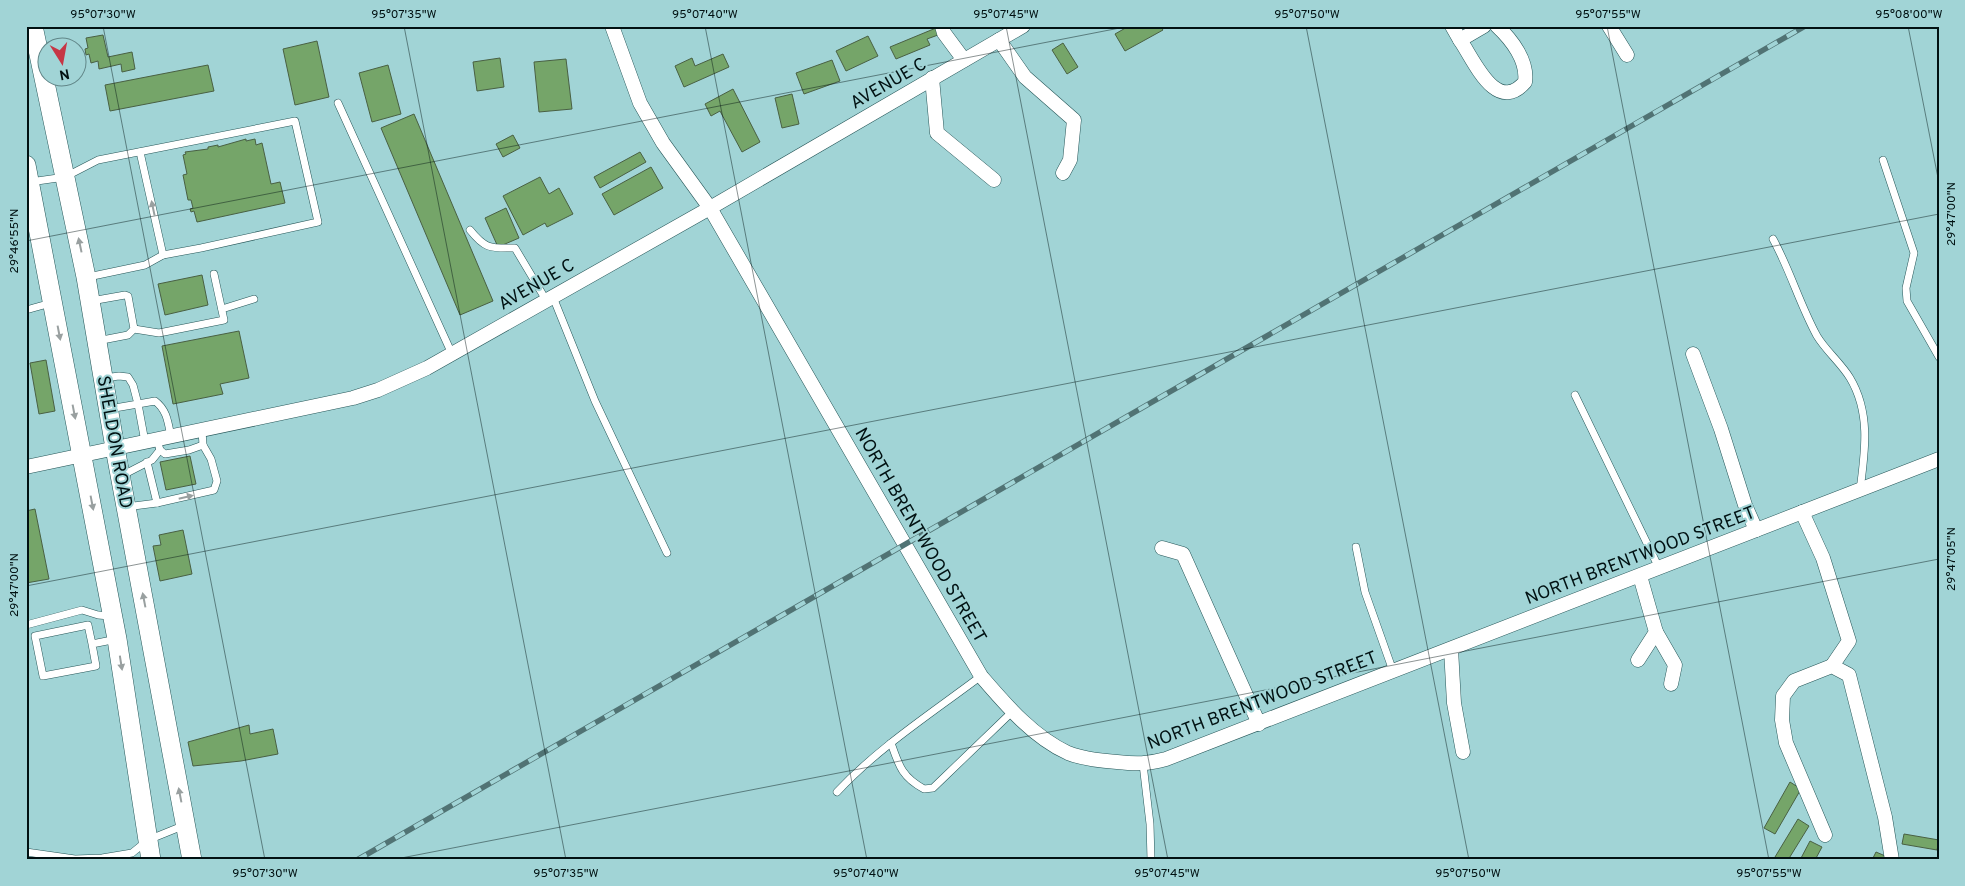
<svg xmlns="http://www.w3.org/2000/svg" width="1965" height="886" font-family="Overpass,sans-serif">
<rect width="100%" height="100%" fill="#a1d4d6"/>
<g fill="#75a569" stroke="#496043">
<path d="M1129,26H1160L1163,30L1125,51L1115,34Z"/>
<path d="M936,28L938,35L927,39L930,45L896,59L890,47Z"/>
<path d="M103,35L108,57L132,52L135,69L122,72L121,64L99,69L98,61L91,63L89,54L86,55L85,49L88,48L86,38Z"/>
<path d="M868,36L878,56L846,71L836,51Z"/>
<path d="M317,41L329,97L295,105L283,49Z"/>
<path d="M1063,43L1078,67L1067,74L1052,50Z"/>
<path d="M723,54L729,67L684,87L675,66L692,58L695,66Z"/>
<path d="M500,58L504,87L477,91L473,62Z"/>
<path d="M566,59L572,109L539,112L534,62Z"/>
<path d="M832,60L840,81L804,94L796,73Z"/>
<path d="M208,65L214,91L110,111L105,85Z"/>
<path d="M388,65L401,114L372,122L359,73Z"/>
<path d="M733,89L760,142L742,152L720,111L711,116L705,104Z"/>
<path d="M792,94L799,124L782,128L775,98Z"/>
<path d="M414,114L493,301L460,315L381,128Z"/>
<path d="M513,135L520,148L503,157L496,144Z"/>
<path d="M246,139V141L255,139L256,145L262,143L271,184L280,182L285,203L197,222L194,211L191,212L190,209L193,208L191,200H188L183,175L187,174L183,155L186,154L185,152L208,149V147L218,145V147Z"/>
<path d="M640,152L646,162L600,188L594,177Z"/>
<path d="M651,167L663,188L614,215L602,194Z"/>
<path d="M540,177L549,194L559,188L573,214L547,227L545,223L523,235L503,196Z"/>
<path d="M506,208L519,238L498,247L485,218Z"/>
<path d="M202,275L208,305L165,315L158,284Z"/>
<path d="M239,331L249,378L220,384L223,394L173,404L162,346Z"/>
<path d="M46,360L55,411L39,414L30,363Z"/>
<path d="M190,456L196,484L166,490L160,462Z"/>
<path d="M35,509L49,579L26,583V511Z"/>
<path d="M183,530L192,574L160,581L153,546L161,545L159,535Z"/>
<path d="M249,725L250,734L273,729L278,754L241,761L193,766L188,742Z"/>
<path d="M1790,782L1801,789L1775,834L1764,828Z"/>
<path d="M1798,819L1809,826L1788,860H1779L1775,857Z"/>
<path d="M1904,834L1939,840L1937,850L1902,844Z"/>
<path d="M1810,841L1822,847L1815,860H1800Z"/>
<path d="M1876,852L1890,858L1889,860H1872Z"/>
</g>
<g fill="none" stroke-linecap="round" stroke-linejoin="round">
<g stroke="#275759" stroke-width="8">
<g id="lane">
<path d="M338,103L452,354"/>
<path d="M140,152L163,255"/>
<path d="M1883,160L1914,253L1906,288L1907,301L1939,357"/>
<path d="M30,182L65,177L98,160L295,121L318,222L201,248L163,255L145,265L88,277"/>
<path d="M470,230C486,250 491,248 515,248L546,300"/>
<path d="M1773,239C1790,270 1800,305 1817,336C1826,351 1841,363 1850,378C1871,413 1865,452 1860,490"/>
<path d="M553,297L595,401L667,553"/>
<path d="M91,301L125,295L128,296L134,329L128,335L97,341"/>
<path d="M222,309L254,299"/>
<path d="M26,310L51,303"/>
<path d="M134,329L159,333L224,320L214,274"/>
<path d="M104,378L119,376L128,377L133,385L138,404L109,409"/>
<path d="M1575,395L1659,568"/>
<path d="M157,440L160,450L165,454L189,450L203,445"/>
<path d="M145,442L138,404L155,401C167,410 168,422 171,437"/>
<path d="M147,462L157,503"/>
<path d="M121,476L152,460L160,450"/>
<path d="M126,507L157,503L214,490L217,481L211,459L203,445L202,431"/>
<path d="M1356,547L1365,592L1393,671"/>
<path d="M26,625L82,610L98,615L110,616"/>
<path d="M92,644L88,625L35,636L43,676L96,666L92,644L117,639"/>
<path d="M891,743C899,766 902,777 924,789L933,788L1013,711"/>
<path d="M1143,764L1150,824L1151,860"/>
<path d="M837,792C879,747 932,713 981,676"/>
<path d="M26,852L75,859L102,858L132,853L148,840L185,825"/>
</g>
</g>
<g stroke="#275759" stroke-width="15">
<g id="street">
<path d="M612,26L640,103L663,143L710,208L981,676C1006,705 1033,737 1068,753C1080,758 1103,761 1117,762C1136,764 1148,764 1166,759L1939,459"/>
<path d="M942,26L944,33L964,60"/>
<path d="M1452,26L1460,40L1484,26"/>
<path d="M1609,26L1627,55"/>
<path d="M999,40L1025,77L1074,120L1070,160L1063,173"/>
<path d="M1460,40C1474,60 1496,115 1525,82C1528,61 1512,40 1497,26"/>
<path d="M932,78L937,133L994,180"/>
<path d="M1693,354L1721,429L1745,505L1756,530"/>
<path d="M26,467L353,398L378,390L427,368L710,208L1023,26"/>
<path d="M1802,512L1823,558L1849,641L1832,666"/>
<path d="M1162,548L1183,554L1259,724"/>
<path d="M1656,632L1675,665L1671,684"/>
<path d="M1451,649L1454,703L1463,752"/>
<path d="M1638,660L1656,632L1640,576"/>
<path d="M1825,835L1786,743L1782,720L1783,696L1794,681L1832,666L1849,675L1885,817L1892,860"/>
</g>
</g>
<g stroke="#275759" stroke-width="20">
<g id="secondary">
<path d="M33,26L86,277L115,448L192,860"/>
<path d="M26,165L117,639L151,860"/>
</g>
</g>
<use href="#lane" stroke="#fff" stroke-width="7"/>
<use href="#street" stroke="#fff" stroke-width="14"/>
<use href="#secondary" stroke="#fff" stroke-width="19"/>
<g stroke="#517374" stroke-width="5.5">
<path id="rail" d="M357,860L1805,26"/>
</g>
<use href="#rail" stroke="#a1d4d6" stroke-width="4" stroke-dasharray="11" stroke-linecap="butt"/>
</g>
<defs><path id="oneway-solid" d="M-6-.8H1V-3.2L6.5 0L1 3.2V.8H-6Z" transform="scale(1.25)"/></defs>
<g fill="#99a0a0">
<use href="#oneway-solid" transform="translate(153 208) rotate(-102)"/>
<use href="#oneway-solid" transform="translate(80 245) rotate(-102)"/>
<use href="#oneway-solid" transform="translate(59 333) rotate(79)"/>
<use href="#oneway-solid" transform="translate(74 412) rotate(79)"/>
<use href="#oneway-solid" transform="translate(186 497) rotate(-13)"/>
<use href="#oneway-solid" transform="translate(92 503) rotate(79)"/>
<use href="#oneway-solid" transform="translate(144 600) rotate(-101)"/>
<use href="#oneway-solid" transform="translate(121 663) rotate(81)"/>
<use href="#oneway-solid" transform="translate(180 795) rotate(-101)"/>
</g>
<path fill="none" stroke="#011112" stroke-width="1" stroke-opacity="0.45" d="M103,26L265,860M404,26L566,860M705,26L867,860M1006,26L1168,860M1306,26L1469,860M1607,26L1769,860M1908,26L1939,183M26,241L1130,26M26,586L1939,214M391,860L1939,559"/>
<g text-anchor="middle" stroke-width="4" stroke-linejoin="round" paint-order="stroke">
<g font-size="18" fill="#011112" stroke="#a1d4d6">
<text transform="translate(888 83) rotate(-30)" y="6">AVENUE C</text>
<text transform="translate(536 284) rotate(-30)" y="6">AVENUE C</text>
<text transform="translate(115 442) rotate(80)" y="6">SHELDON ROAD</text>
<text transform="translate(921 535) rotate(60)" y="6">NORTH BRENTWOOD STREET</text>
<text transform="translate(1640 555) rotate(-21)" y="6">NORTH BRENTWOOD STREET</text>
<text transform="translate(1262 700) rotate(-21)" y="6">NORTH BRENTWOOD STREET</text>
</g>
</g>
<rect width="1965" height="886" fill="none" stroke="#a1d4d6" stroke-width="55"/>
<g transform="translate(62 62) rotate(169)"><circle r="24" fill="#a1d4d6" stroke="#618688"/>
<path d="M0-4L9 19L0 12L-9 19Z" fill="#c63645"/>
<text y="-8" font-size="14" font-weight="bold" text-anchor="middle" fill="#011112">N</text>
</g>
<rect x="28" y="28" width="1910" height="830" fill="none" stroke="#011112" stroke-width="2"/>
<g font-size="12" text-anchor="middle" fill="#011112">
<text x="103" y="18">95°07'30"W</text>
<text x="404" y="18">95°07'35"W</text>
<text x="705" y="18">95°07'40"W</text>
<text x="1006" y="18">95°07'45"W</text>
<text x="1307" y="18">95°07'50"W</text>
<text x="1608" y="18">95°07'55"W</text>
<text x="1909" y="18">95°08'00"W</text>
<text transform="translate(1951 214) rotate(-90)" y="4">29°47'00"N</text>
<text transform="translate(14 241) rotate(-90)" y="4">29°46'55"N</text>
<text transform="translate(1951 559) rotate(-90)" y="4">29°47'05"N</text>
<text transform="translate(14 585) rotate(-90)" y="4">29°47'00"N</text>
<text x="265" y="877">95°07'30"W</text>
<text x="566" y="877">95°07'35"W</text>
<text x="866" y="877">95°07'40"W</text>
<text x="1167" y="877">95°07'45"W</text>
<text x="1468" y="877">95°07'50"W</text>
<text x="1769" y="877">95°07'55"W</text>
</g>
</svg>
